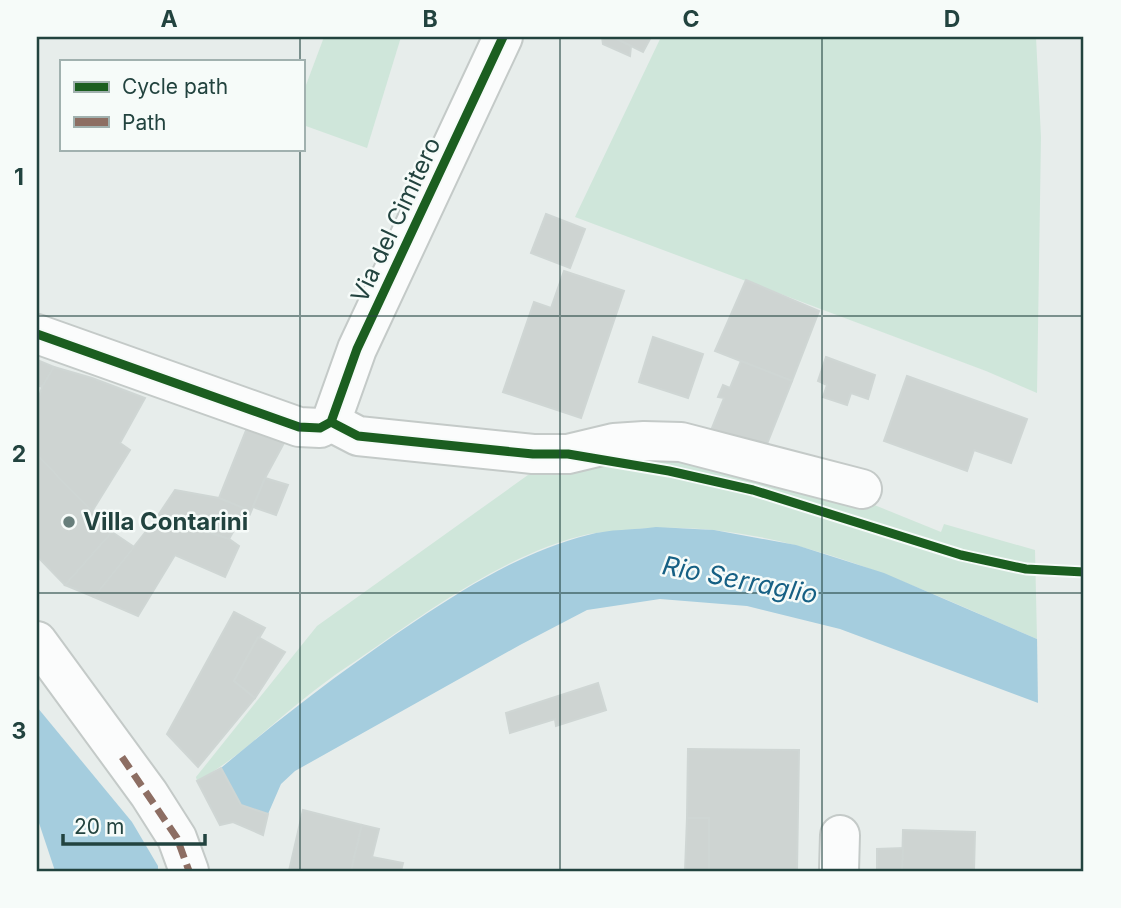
<svg xmlns="http://www.w3.org/2000/svg" width="1121" height="908" font-family="Inter,sans-serif">
<rect width="100%" height="100%" fill="#e7edeb"/>
<g fill="#cfe6da">
<path d="M324,37H401L367,148L303,125V93Z"/>
<path d="M661,37H1036L1041,137L1037,393L986,371L575,217Z"/>
<path d="M659,450L867,502L941,532L944,524L1035,550L1037,639C907,583 771,514 626,530C614,532 601,532 589,534C508,552 425,613 357,660C329,678 303,699 277,721C251,743 227,765 197,781L196,777L317,626L528,475L581,471L631,453Z"/>
</g>
<g fill="#a5cdde">
<path d="M656,527L714,530L796,545L884,573L1037,639L1084,656V720L840,629L747,606L660,599L587,610L520,645L295,771L281,784L268,814L241,805L221,768C284,715 348,666 417,620C470,585 525,551 588,535C609,529 634,530 656,527Z"/>
<path d="M37,707L132,822L158,866V871H55L37,817Z"/>
</g>
<path fill="#e7edeb" d="M1037,635L1084,652V723L1038,706Z"/>
<g fill="#ced4d2" stroke="#cfd6d4" stroke-width="2">
<path d="M602,37H613L631,46L630,56L603,44Z"/>
<path d="M613,37H651L643,52Z"/>
<path d="M546,214L585,229L570,268L531,253Z"/>
<path d="M564,271L624,291L581,418L503,392L534,302L551,308Z"/>
<path d="M746,280L819,311L792,381L715,351Z"/>
<path d="M653,337L703,354L688,398L639,382Z"/>
<path d="M826,357L875,375L868,399L851,393L847,405L823,397L827,385L818,381Z"/>
<path d="M37,360L54,367L42,387L37,385Z"/>
<path d="M741,361L792,381L763,454L710,433L724,398L718,397L723,385L730,388Z"/>
<path d="M54,367L92,378L145,398L120,443L130,450L91,513L37,455V404L42,387Z"/>
<path d="M907,376L1027,419L1011,463L974,450L967,471L884,441Z"/>
<path d="M247,428L285,441L265,478L250,514L246,509L219,498Z"/>
<path d="M37,455L112,532L65,585L37,556Z"/>
<path d="M265,478L288,485L276,515L253,507Z"/>
<path d="M175,490L219,498L246,509L229,539L201,530L155,520Z"/>
<path d="M155,520L201,530L229,539L239,546L225,577L175,555L138,616L94,597Z"/>
<path d="M112,532L134,547L94,597L65,585Z"/>
<path d="M234,612L265,628L234,681L255,698L198,767L167,734Z"/>
<path d="M258,637L285,652L255,698L234,681Z"/>
<path d="M598,683L606,710L556,726L555,719L510,733L506,713Z"/>
<path d="M688,749L799,750L797,871H709V818H687Z"/>
<path d="M221,768L241,805L268,814L263,835L233,822L220,825L197,781Z"/>
<path d="M303,810L362,825L351,871H289Z"/>
<path d="M687,818H709V871H685Z"/>
<path d="M362,825L379,829L372,857L403,863L401,871H351Z"/>
<path d="M903,830L975,832L974,871H902Z"/>
<path d="M903,848L902,871H877V849Z"/>
</g>
<g fill="none" stroke-linecap="round" stroke-linejoin="round">
<g stroke="#c4cac8" stroke-width="42">
<g id="minor">
<path d="M37,334L299,427L320,428L331,422L357,349L503,37"/>
<path d="M331,422L358,436L533,454H568L614,443L644,441L681,442L862,489"/>
<path d="M37,641L149,794L177,838L189,871"/>
<path d="M839,871L840,835"/>
</g>
</g>
<use href="#minor" stroke="#fbfcfc" stroke-width="38"/>
<path stroke="#8d6e63" stroke-width="7" stroke-dasharray="14 7" stroke-linecap="butt" d="M122,757L177,838L189,871"/>
<g stroke="#f6fbf9" stroke-width="13">
<g id="cycleway">
<path d="M37,334L299,427L320,428L331,422L357,349L503,37"/>
<path d="M331,422L358,436L533,454H568L669,471L753,490L961,555L1026,569L1084,572"/>
</g>
</g>
<use href="#cycleway" stroke="#1b5e20" stroke-width="9"/>
</g>
<path fill="none" stroke="#22433f" stroke-width="2" stroke-opacity="0.55" d="M300,37V61M560,37V871M822,37V871M300,149V871M37,316H1084M37,593H1084"/>
<circle fill="#677e7b" stroke="#f6fbf9" stroke-width="2.5" cx="69" cy="522" r="7"/>
<g text-anchor="middle" stroke-width="5" stroke-linejoin="round" paint-order="stroke">
<g font-size="24" fill="#22433f" stroke="#f6fbf9">
<text transform="translate(396 220) rotate(-65)" y="8">Via del Cimitero</text>
</g>
<g font-size="24" font-weight="bold" fill="#22433f" stroke="#f6fbf9" text-anchor="start">
<text x="83" y="530">Villa Contarini</text>
</g>
<g font-size="26" font-style="italic" fill="#166084" stroke="#f6fbf9">
<text transform="translate(740 580) rotate(11)" y="9">Rio Serraglio</text>
</g>
</g>
<rect width="1121" height="908" fill="none" stroke="#f6fbf9" stroke-width="77"/>
<rect x="60" y="60" width="245" height="91" fill="#f6fbf9" stroke="#a1b1af" stroke-width="2"/>
<rect x="74" y="82" width="35" height="10" fill="#1b5e20" stroke="#a1b1af" stroke-width="2"/>
<text x="122" y="94" font-size="21" fill="#22433f">Cycle path</text>
<rect x="74" y="117" width="35" height="10" fill="#8d6e63" stroke="#a1b1af" stroke-width="2"/>
<text x="122" y="130" font-size="21" fill="#22433f">Path</text>
<path d="M63 834v10h142v-10" fill="none" stroke="#22433f" stroke-width="3.5"/>
<text x="74" y="834" font-size="21" fill="#22433f" stroke="#f6fbf9" stroke-width="5" paint-order="stroke">20 m</text>
<rect x="38" y="38" width="1044" height="832" fill="none" stroke="#22433f" stroke-width="2.5"/>
<g font-size="23" text-anchor="middle" font-weight="bold" fill="#22433f">
<text x="169" y="27">A</text>
<text x="430" y="27">B</text>
<text x="691" y="27">C</text>
<text x="952" y="27">D</text>
<text x="19" y="185">1</text>
<text x="19" y="462">2</text>
<text x="19" y="739">3</text>
</g>
</svg>
